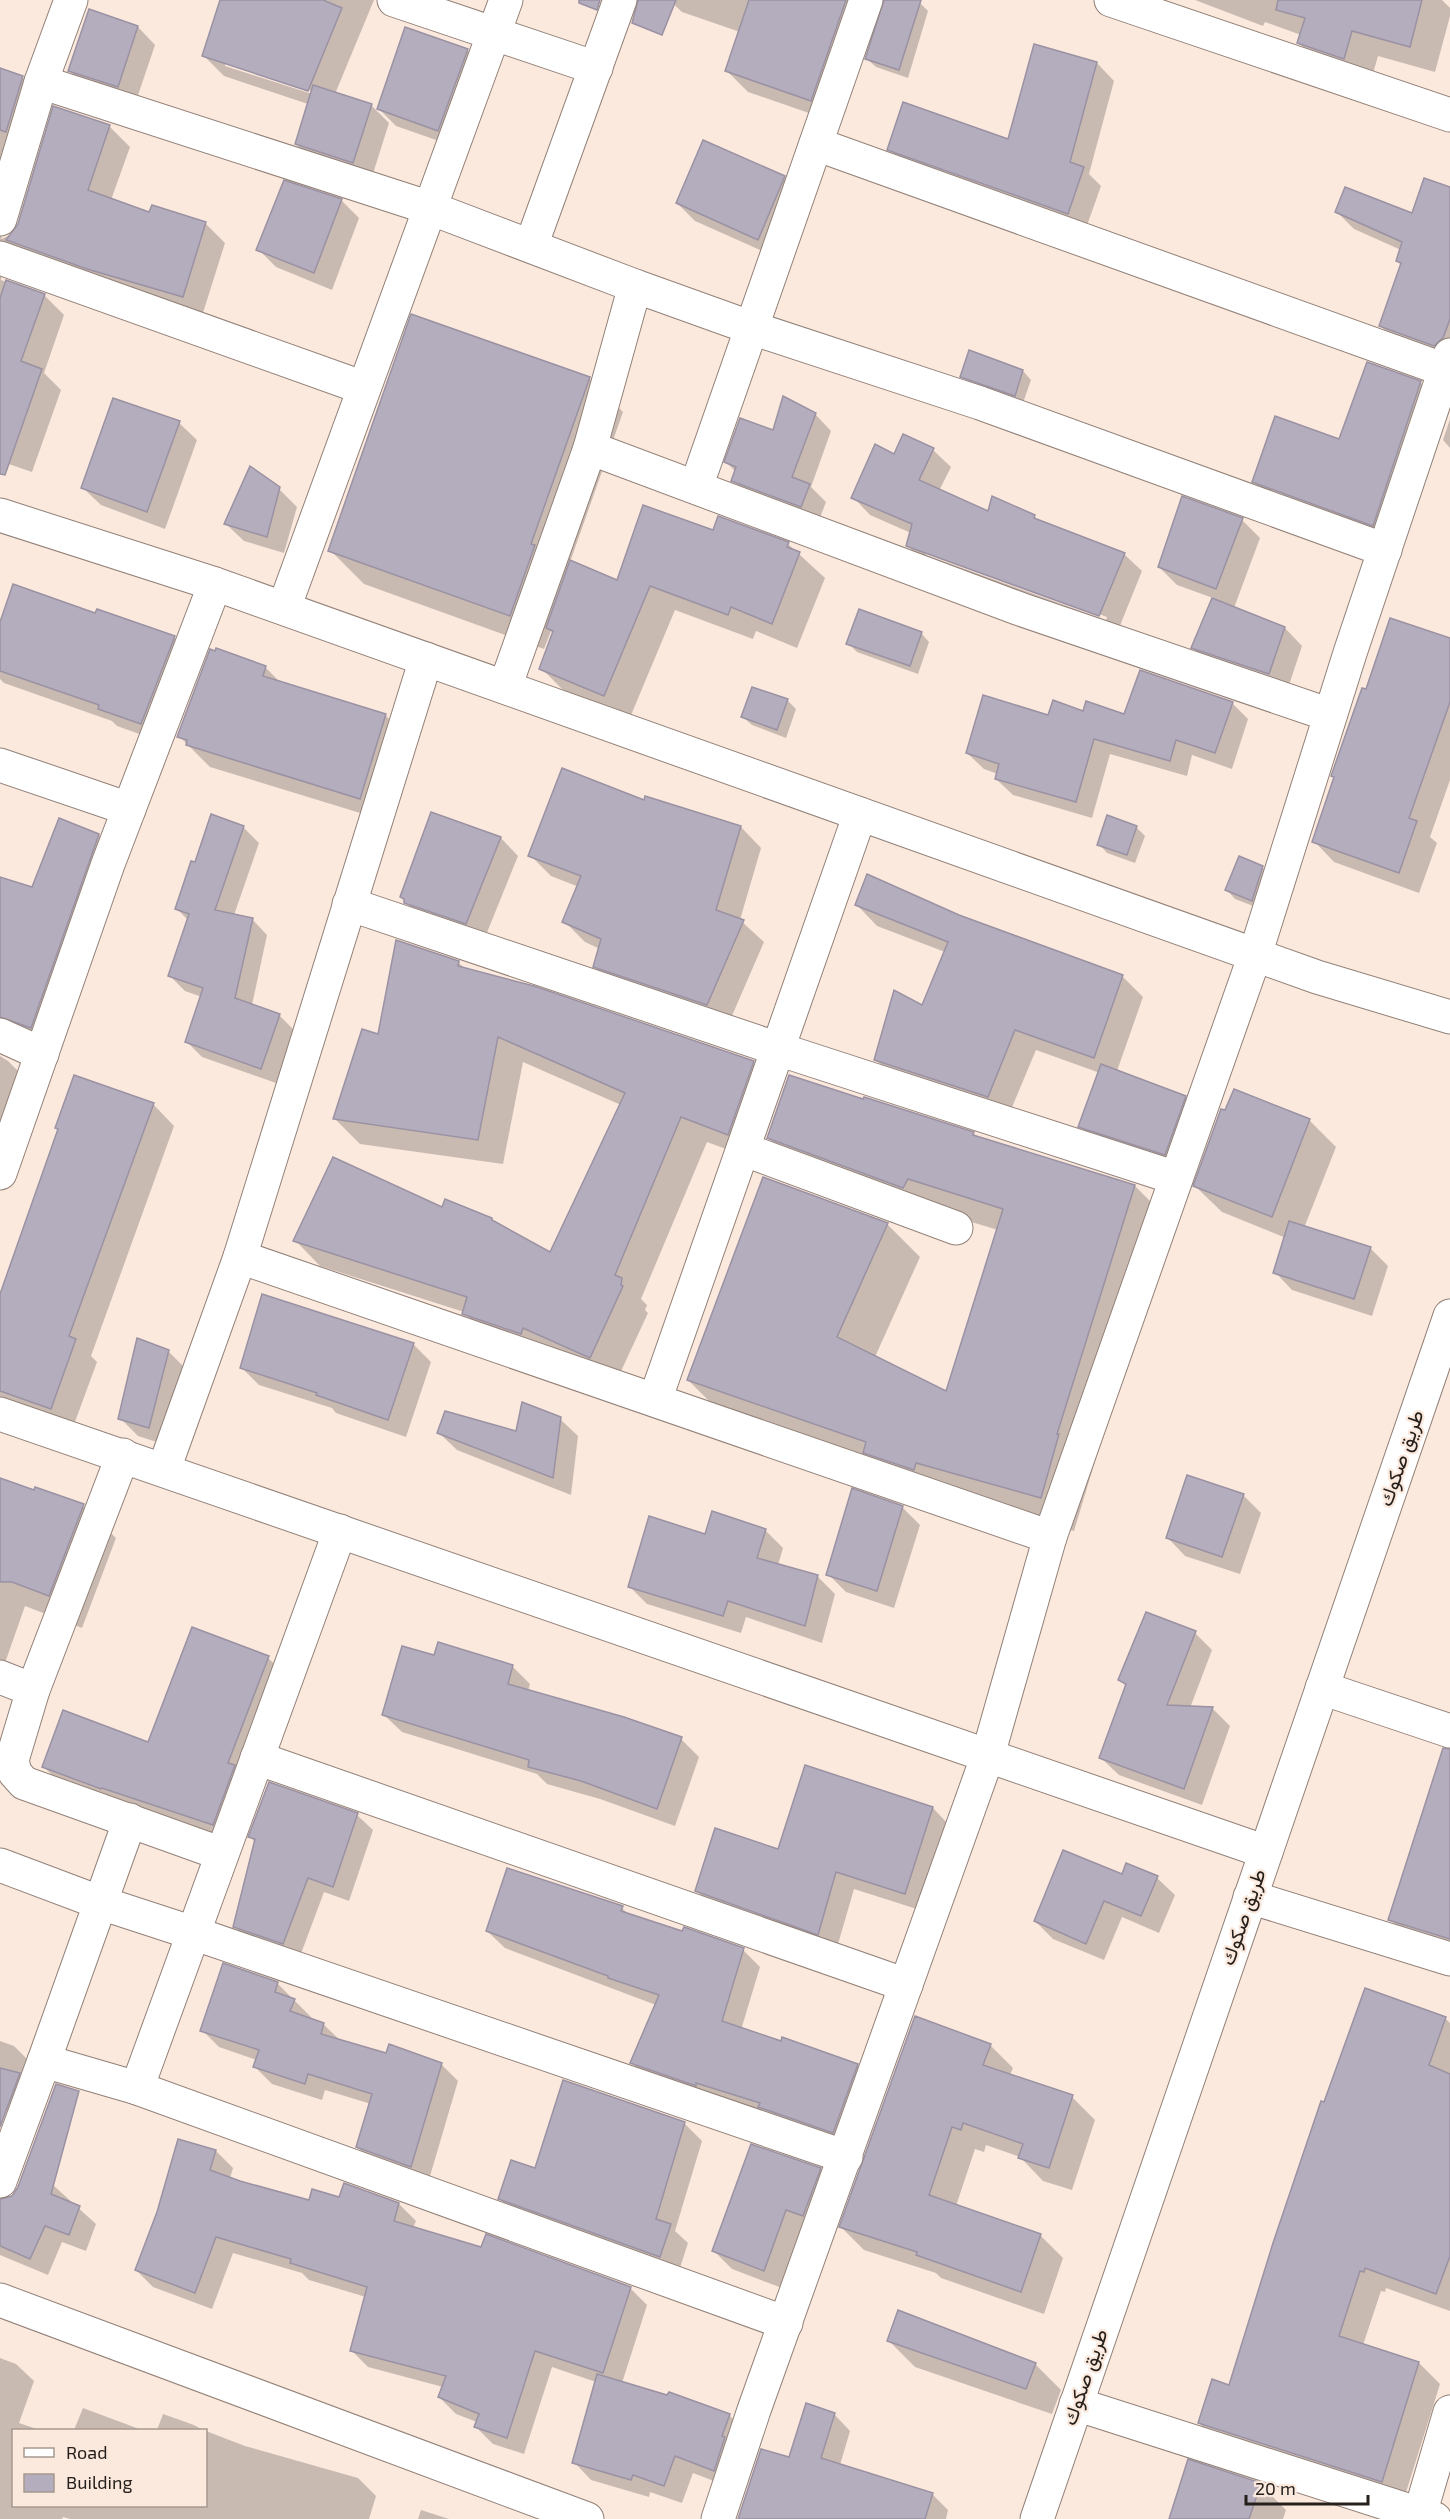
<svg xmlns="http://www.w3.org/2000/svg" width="1450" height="2519" font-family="'Exo 2',Vazirmatn,sans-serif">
<rect width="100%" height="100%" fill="#fce9de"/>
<g fill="#0003" fill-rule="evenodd">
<path d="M221,0H374L335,94L371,105L389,123L371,180L314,162L296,144L308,104L224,76L204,56ZM225,62L315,92V95L225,66Z"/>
<path d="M669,0H880L882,4L875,8L832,121L748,92L726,70L740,32L682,12Z"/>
<path d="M886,0H912L920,3L928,11L908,78L876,67L867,59Z"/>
<path d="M1195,0H1442L1450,8V16L1435,72L1378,56L1370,84L1325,69L1299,43L1301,35L1265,22L1263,26Z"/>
<path d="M90,11L138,27L155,45L135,104L87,88L70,71Z"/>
<path d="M467,50L485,68L456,147L396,126L379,109Z"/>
<path d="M1097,63L1114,81L1089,174L1101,186L1085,231L907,167L889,149L1009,141Z"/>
<path d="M0,70L22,77L42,97L1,239L13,234L19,226L54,108L110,127L130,147L111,200L150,214L205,223L225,243L202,316L2,272L1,280L44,295L64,315L44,373L61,390L32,472L0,461Z"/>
<path d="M784,178L801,195L776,257L695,221L677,203Z"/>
<path d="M285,182L342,201L359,218L332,290L276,267L258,249Z"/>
<path d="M1450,188V362L1398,344L1381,326L1402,265L1397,261L1401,250L1354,229L1337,212L1413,215Z"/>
<path d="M1368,364L1421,383L1438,401L1391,542L1272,499L1254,482L1340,441Z"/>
<path d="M1023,371L1031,380L1023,403L971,385L962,376Z"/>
<path d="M589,378L623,412L570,562L618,582L714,532L788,544L825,578L797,648L756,631L753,639L675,610L629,720L566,693L541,668L553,634L551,631L544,649L364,584L330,550Z"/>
<path d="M815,414L831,431L811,487L826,502L818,523L750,497L733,480L736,472L726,462L774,432Z"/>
<path d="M1450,419V448L1443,440Z"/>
<path d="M179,423L197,440L165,529L101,505L83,488Z"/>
<path d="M904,436L933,450L951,467L939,491L989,513L1034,516L1039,521L1124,554L1142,571L1117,633L925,563L908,546L911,533L870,515L853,497L895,456ZM926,552L1107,617L1106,620L926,555Z"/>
<path d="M279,489L297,507L284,553L244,541L226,524Z"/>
<path d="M1183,498L1242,520L1260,538L1234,608L1285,628L1302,646L1287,691L1210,665L1192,647L1213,598L1177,585L1159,567Z"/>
<path d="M96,615L174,638L192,655L159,741L117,726L112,721L4,683L0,679V627Z"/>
<path d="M921,633L929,642L918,674L857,652L848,643Z"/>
<path d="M1450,639V780L1430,837L1437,843L1419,893L1334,862L1314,841L1336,779L1333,776Z"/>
<path d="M265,667L282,684L385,715L407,737L383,820L210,767L179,736Z"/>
<path d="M787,700L796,709L786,738L752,725L743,717Z"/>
<path d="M1232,703L1248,719L1232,769L1192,755L1187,776L1110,754L1092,818L1013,795L996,779L998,774L984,769L967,753L1049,717L1083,713L1125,716Z"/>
<path d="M60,820L99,835L116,853L48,1045H0V878L33,888Z"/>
<path d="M243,827L259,843L234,915L252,919L267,935L252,1005L279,1015L295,1031L276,1083L202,1057L186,1041L202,997L185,991L170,976L188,920L176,908L196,864Z"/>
<path d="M741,827L761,848L740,920L764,942L728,1025L615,987L594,966L600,949L585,942L564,921L579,887L551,876L530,855Z"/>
<path d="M1136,827L1145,836L1135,863L1107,853L1099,844Z"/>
<path d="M501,838L518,856L484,940L423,920L405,902Z"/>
<path d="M1262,867L1271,876L1261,909L1235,899L1227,890Z"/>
<path d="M857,905L959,917L1122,976L1143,997L1117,1071L1185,1097L1203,1115L1183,1171L1098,1144L1080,1126L1100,1073L1036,1050L1008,1117L897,1081L876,1060L922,1007L945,952L877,926Z"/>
<path d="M458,962L466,970L753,1062L778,1087L753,1159L707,1142L641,1299L647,1305L645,1310L648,1313L616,1382L489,1339L464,1312L320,1266L295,1240L442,1209L491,1219L497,1225L551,1254L621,1105L523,1062L503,1164L360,1144L335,1119L379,1036Z"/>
<path d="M0,1056L8,1061L25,1078L0,1137Z"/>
<path d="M153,1104L174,1126L91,1356L97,1362L72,1430L0,1404V1295Z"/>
<path d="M1309,1120L1336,1147L1304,1228L1370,1248L1388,1266L1372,1316L1292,1290L1275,1272L1286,1238L1222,1212L1195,1186Z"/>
<path d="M973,1133L977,1137L1135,1186L1168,1219L1074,1531L949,1495L721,1413L688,1380L887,1224L920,1257L875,1357L947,1393L998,1230L802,1171L768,1137Z"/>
<path d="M413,1344L431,1362L406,1437L336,1413L332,1408L259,1385L241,1367Z"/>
<path d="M168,1351L186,1369L166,1445L138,1436L120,1418Z"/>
<path d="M560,1419L578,1436L571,1495L457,1450L439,1433H517Z"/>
<path d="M0,1480L83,1506L116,1538L82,1628L25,1606L5,1663L0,1661Z"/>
<path d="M1243,1495L1261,1513L1240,1574L1185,1556L1168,1538Z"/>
<path d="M902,1507L920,1525L894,1608L846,1592L828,1574Z"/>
<path d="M765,1530L783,1548L778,1565L817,1576L835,1594L822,1643L746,1617L741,1633L647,1604L629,1586L706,1535Z"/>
<path d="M1195,1633L1212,1650L1190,1708H1212L1230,1726L1202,1805L1119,1775L1101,1758L1127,1687L1120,1680Z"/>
<path d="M435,1657L512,1666L530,1684L528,1691L681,1739L699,1757L675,1826L600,1799L547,1784L537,1774L402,1732L384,1715Z"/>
<path d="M268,1658L286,1675L231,1842L61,1784L43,1766L149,1744Z"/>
<path d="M1450,1751V1961L1423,1953L1390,1919Z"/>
<path d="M933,1808L950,1826L923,1911L854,1889L836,1951L715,1909L697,1891L779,1851Z"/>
<path d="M357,1815L373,1830L349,1901L324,1892L299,1959L251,1942L235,1927L256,1843L250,1837Z"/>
<path d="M1122,1876L1157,1878L1175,1895L1159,1933L1122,1917L1104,1960L1053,1939L1035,1921Z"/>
<path d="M622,1908L630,1916L743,1950L760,1967L741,2030L857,2065L874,2083L850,2149L649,2080L632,2063L656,2005L505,1948L487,1931Z"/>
<path d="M277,1983L311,2017L310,2020L323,2024L341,2041L387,2055L441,2064L458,2081L428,2183L374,2164L357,2147L371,2104L325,2090L322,2100L272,2084L255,2067L257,2060L219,2047L202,2030Z"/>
<path d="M1445,2018L1450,2023V2311L1386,2288L1385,2292L1381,2291L1363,2345L1419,2363L1440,2384L1403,2502L1220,2444L1199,2423L1230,2387Z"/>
<path d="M0,2041L14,2046L32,2064L17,2113L0,2107Z"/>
<path d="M990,2045L1013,2068L1010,2075L1072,2097L1095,2120L1072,2190L1043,2181L1020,2157L986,2145L984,2152L975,2149L956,2206L1040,2235L1063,2258L1044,2314L941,2278L936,2273L864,2250L841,2227Z"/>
<path d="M684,2123L702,2141L675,2231L688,2243L678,2274L517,2216L499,2198L536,2170Z"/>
<path d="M216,2151L233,2168L230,2178L310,2202L340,2199L399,2204L416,2221L413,2228L482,2249L630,2288L647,2305L622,2383L729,2415L747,2433L732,2488L693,2473L682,2503L650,2492L649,2497L591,2480L574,2462L596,2382L552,2367L524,2454L493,2444L476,2427L477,2422L456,2414L439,2397L443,2387L368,2367L351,2350L366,2297L309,2280L302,2273L233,2253L212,2309L153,2287L136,2270Z"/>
<path d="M820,2169L837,2187L782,2288L732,2269L714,2251Z"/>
<path d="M24,2173L53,2185L96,2224L86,2251L62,2242L48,2275L0,2255V2200L14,2196Z"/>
<path d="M889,2341L1035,2364L1061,2390L1052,2414L915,2367Z"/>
<path d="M0,2358L16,2364L34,2381L19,2423L40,2430H14V2506H206V2431L245,2446L358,2478L376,2496L369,2519H70L63,2517L62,2519H0Z"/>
<path d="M83,2408L142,2430H74Z"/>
<path d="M163,2414L194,2425L203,2430H157Z"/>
<path d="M834,2414L850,2431L840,2465L932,2494L948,2510L946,2519H744L789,2459Z"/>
<path d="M1260,2484L1286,2510L1283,2519H1170Z"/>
<path d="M421,2510L449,2519H418Z"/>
</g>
<g fill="#b4adbe" stroke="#9a92a3" stroke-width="1.5">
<path d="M220,0H323L342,8L308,91L202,56Z"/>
<path d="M579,0H600L597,10L579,3Z"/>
<path d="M638,0H676L662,35L632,23Z"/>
<path d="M749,0H846L811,101L725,71Z"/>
<path d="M884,0H921L899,70L865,59Z"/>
<path d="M1278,0H1422L1410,47L1352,31L1344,59L1297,43L1305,18L1276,10Z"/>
<path d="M89,9L138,26L118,87L68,71Z"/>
<path d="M405,27L468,49L438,131L377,109Z"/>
<path d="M1034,44L1097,62L1070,162L1084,167L1068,214L887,150L903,102L1008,139Z"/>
<path d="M0,68L23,76L6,132L0,130Z"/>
<path d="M313,85L372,104L353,163L295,144Z"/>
<path d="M53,106L110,125L88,190L149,212L152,205L206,222L183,297L87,269L6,240L18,224Z"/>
<path d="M703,140L785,176L758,240L676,203Z"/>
<path d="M1424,178L1450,187V319L1443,338L1434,346L1379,326L1401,263L1396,261L1402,242L1335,212L1345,187L1412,213Z"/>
<path d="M284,180L342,199L314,273L256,250Z"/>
<path d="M6,280L45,294L21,361L42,369L5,475L0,474V298Z"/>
<path d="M411,314L590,377L531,544L535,545L510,616L328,551Z"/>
<path d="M969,350L1023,370L1015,396L960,377Z"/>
<path d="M1367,362L1421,381L1373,526L1252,482L1275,416L1339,439Z"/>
<path d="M783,396L816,413L792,477L810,484L801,507L731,481L736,467L724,462L740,418L773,430Z"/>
<path d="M113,398L180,421L147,512L81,488Z"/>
<path d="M903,434L934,448L919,480L988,511L992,496L1035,515L1034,518L1125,553L1099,616L906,546L912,524L851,498L875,444L894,454Z"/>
<path d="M250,466L280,487L267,537L224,524Z"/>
<path d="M1182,496L1243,518L1216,589L1158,567Z"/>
<path d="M643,505L713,530L718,516L789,542L787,547L800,552L772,624L731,607L728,615L650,586L604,696L539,669L553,631L546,628L570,560L617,580Z"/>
<path d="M13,584L95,613L97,609L175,636L141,724L98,709L99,705L0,671V622Z"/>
<path d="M1212,598L1285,627L1269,674L1191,648Z"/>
<path d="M859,609L922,632L910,666L846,644Z"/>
<path d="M1390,618L1450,638V702L1409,818L1417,821L1399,873L1312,842L1334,777L1331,776L1362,688L1366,689Z"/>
<path d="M216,648L266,666L263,676L386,714L360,799L186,745L187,740L177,737L210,649L215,651Z"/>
<path d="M1140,670L1233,702L1215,753L1176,740L1170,761L1094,739L1076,802L995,779L999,764L966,753L983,695L1048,715L1053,700L1083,711L1086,701L1124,714Z"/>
<path d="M752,687L788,699L777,730L741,717Z"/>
<path d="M562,768L644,800L645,796L741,826L716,910L744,920L707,1005L593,967L601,939L562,922L581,876L528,856Z"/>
<path d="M431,812L501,837L466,924L404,903V899L400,897Z"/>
<path d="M211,814L244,826L215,910L253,918L235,998L280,1014L261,1069L185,1042L203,988L168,976L189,914L175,909L191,861L195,862Z"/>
<path d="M1107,815L1137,826L1127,855L1097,845Z"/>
<path d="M59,818L99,834L31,1028L0,1017V877L32,887Z"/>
<path d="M1239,856L1263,866L1252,901L1225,890Z"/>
<path d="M867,874L959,915L1123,975L1094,1058L1015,1030L988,1097L874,1060L894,990L922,1005L948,942L855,905Z"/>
<path d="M396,940L459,961L458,966L534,986L754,1061L728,1135L681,1117L615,1275L622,1278L621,1285L623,1286L590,1358L523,1328L521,1334L462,1314L467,1297L293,1241L333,1157L442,1207L445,1199L492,1218V1220L550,1252L625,1093L498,1037L478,1140L333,1119L362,1029L378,1034Z"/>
<path d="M1101,1064L1186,1096L1165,1155L1078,1127Z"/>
<path d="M74,1075L154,1103L69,1336L76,1339L51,1409L0,1391V1294L58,1129L55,1128Z"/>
<path d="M789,1075L863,1099L864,1097L974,1132L973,1135L1135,1185L1057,1434H1059L1041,1498L916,1463L914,1470L863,1453L866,1442L687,1380L763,1177L888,1223L837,1337L946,1391L1003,1209L908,1179L903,1188L767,1138Z"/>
<path d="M1234,1089L1310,1119L1272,1217L1193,1186L1221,1109L1225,1110Z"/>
<path d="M1289,1221L1371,1247L1354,1299L1273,1273Z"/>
<path d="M262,1294L414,1343L388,1420L316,1395L317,1393L240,1368Z"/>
<path d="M137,1338L169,1350L149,1428L118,1419Z"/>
<path d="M522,1402L561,1417L553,1478L437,1433L445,1411L516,1431Z"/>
<path d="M1187,1475L1244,1494L1222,1557L1166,1538Z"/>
<path d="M0,1478L34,1490L35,1487L84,1504L49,1596L12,1582H0Z"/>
<path d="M852,1488L903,1506L877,1591L826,1575Z"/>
<path d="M712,1511L766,1529L757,1558L818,1575L805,1626L728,1601L723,1616L628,1587L649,1516L705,1534Z"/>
<path d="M1146,1612L1196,1631L1167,1705L1213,1707L1184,1789L1099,1758L1126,1684L1118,1680Z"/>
<path d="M192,1627L269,1656L228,1763L235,1765L213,1825L102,1788L101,1789L42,1767L63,1710L148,1742Z"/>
<path d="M438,1642L513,1665L508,1684L624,1717L682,1737L657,1809L581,1781L528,1767L529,1760L382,1715L402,1646L434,1655Z"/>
<path d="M1443,1748L1450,1749V1939L1388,1920Z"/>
<path d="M805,1765L933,1807L905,1894L836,1872L818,1935L695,1891L715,1828L778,1849Z"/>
<path d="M269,1782L358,1813L333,1887L308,1878L283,1944L233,1927L255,1839L248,1837Z"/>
<path d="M1063,1850L1122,1874L1126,1863L1158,1876L1141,1916L1104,1901L1086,1944L1034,1921Z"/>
<path d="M507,1868L623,1906L621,1911L682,1931L684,1927L744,1948L722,2021L781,2041L782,2037L858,2064L833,2133L758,2107L760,2103L696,2083V2086L630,2063L659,1995L608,1978V1976L486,1931Z"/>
<path d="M223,1963L278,1982L275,1992L295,1999L290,2011L324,2023L321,2034L386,2053L389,2044L442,2063L411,2167L356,2147L372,2094L308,2074L305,2084L253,2067L259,2050L200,2031Z"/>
<path d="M1365,1988L1446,2017L1429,2065L1450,2074V2256L1436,2294L1365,2268L1364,2272L1360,2271L1339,2336L1419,2362L1382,2482L1198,2423L1212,2379L1229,2385L1273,2243L1321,2101L1324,2102Z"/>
<path d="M915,2016L991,2044L983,2065L1073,2095L1049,2168L1018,2158L1023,2144L963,2123L961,2130L952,2127L929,2195L1041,2234L1021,2292L916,2255L917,2252L839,2227Z"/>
<path d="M0,2068L20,2073L0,2127Z"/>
<path d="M563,2080L685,2122L656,2219L671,2224L660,2257L498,2199L511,2160L535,2168Z"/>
<path d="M56,2084L79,2091L51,2194L80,2206L69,2235L45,2226L30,2259L0,2246V2199L12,2196L18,2187Z"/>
<path d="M178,2139L216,2150L210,2170L240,2181L309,2200L312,2189L339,2197L344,2183L399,2203L394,2221L481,2247L486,2234L631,2287L603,2373L535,2351L507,2438L474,2427L479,2414L438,2397L446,2376L350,2351L367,2287L290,2263L291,2259L216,2237L195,2293L135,2270L157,2212Z"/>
<path d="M751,2144L821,2168L803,2216L786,2210L764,2271L712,2251Z"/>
<path d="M898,2310L1036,2363L1026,2389L887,2341Z"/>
<path d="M597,2374L667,2395L669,2392L730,2414L722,2436L725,2437L714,2471L675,2456L664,2486L633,2475L631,2480L572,2463Z"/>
<path d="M806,2403L835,2413L821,2458L933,2493L925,2519H738L761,2449L789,2457Z"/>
<path d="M1188,2459L1261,2483L1249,2519H1169Z"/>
</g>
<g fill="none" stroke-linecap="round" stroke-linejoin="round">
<g stroke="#928178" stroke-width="35">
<g id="minor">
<path d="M394,0L596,68"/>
<path d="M1111,0L1450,115"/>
<path d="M41,82L430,208L635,286"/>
<path d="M816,144L1445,370"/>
<path d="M0,219L41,82L71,0"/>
<path d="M531,246L620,0"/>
<path d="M0,258L364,388"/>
<path d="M590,448L635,286L752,328L980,403L1385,550"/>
<path d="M696,487L866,0"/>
<path d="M0,515L215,584L1317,977L1450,1017"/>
<path d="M284,608L506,0"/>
<path d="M505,687L590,448L1020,609L1330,715"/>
<path d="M0,765L129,809"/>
<path d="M349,904L778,1049L1176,1178"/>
<path d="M0,1035L42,1054"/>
<path d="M743,1149L956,1228"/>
<path d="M0,1173L108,864L215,584"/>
<path d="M240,1257L1050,1537"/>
<path d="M655,1400L860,814"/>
<path d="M0,1414L1266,1852"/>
<path d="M123,1455L33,1690L12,1760L15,1773L24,1783L222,1854"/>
<path d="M164,1469L240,1257L426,659"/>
<path d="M0,1677L33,1690"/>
<path d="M1322,1688L1450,1731"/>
<path d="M257,1758L906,1985"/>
<path d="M0,1865L101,1903L193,1933L846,2157"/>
<path d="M1250,1897L1450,1959"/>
<path d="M44,2061L130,1820"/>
<path d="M137,2088L340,1531"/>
<path d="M0,2181L44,2061L137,2088L786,2323"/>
<path d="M0,2300L587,2519"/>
<path d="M1076,2404L1435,2519"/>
<path d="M1420,2514L1450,2412"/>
<path d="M718,2519L754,2410L988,1755L1050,1537L1255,955L1350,653L1450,355"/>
</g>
</g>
<g stroke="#928178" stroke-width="35">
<path id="tertiary" d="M1037,2519L1450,1316"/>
</g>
<use href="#minor" stroke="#fff" stroke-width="33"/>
<use href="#tertiary" stroke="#fff" stroke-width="33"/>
</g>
<g text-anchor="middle" stroke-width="4.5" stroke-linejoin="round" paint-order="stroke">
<g font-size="20" fill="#26201c" stroke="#fce9de">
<text transform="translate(1401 1458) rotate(-71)" y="7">طريق صكوك</text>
<text transform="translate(1243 1917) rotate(-71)" y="7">طريق صكوك</text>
<text transform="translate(1085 2377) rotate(-71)" y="7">طريق صكوك</text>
</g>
</g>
<rect x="12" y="2429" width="195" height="78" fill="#fce9de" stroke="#a69990" stroke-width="1.5"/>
<rect x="24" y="2448" width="30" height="9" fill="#ffffff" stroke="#a69990" stroke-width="1.5"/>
<text x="66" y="2459" font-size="18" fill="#26201c">Road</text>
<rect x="24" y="2474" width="30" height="18" fill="#b4adbe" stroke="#a69990" stroke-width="1.5"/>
<text x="66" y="2489" font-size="18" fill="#26201c">Building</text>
<path d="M1246 2495v9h122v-9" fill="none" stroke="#26201c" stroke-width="3"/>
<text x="1255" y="2495" font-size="18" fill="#26201c" stroke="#fce9de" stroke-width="4.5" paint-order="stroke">20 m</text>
</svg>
